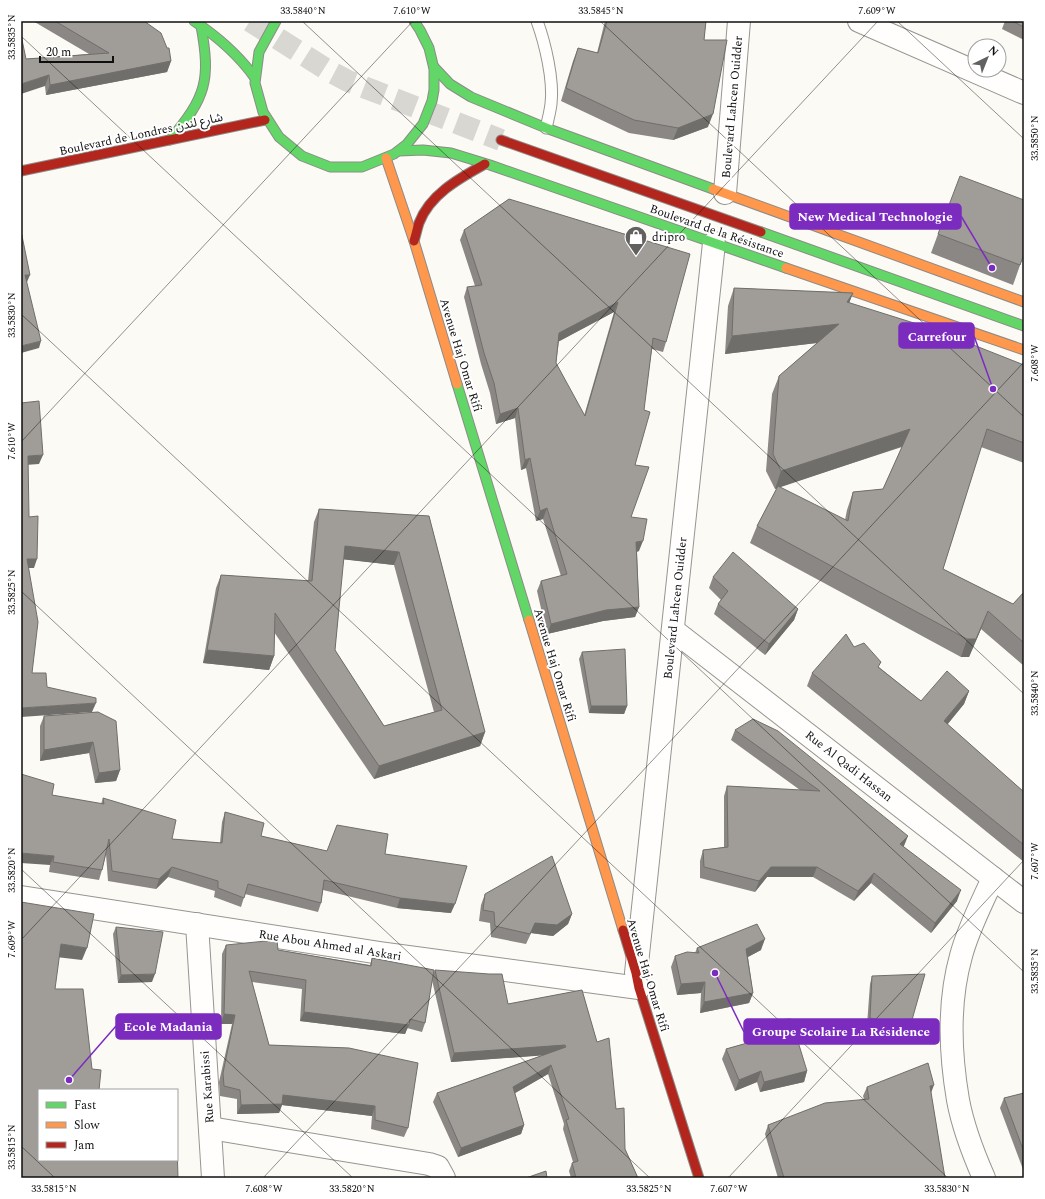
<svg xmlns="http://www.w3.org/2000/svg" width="1045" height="1199" font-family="Spectral,'Noto Sans Arabic',serif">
<rect width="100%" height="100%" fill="#fcfaf4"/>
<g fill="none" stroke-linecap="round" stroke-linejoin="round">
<path stroke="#d8d7d2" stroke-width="22" stroke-dasharray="22 11" stroke-linecap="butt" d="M250,21L329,71L348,81L501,140"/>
<g stroke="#969592" stroke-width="13">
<path id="lane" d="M537,21C545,43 554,80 551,104C550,112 548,120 546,128"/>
</g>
<g stroke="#969592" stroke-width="24">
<g id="street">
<path d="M859,21L1024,93"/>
<path d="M725,193L739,21"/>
<path d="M673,630L1024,902"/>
<path d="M21,897L380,953L639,988"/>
<path d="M197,924L213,1178"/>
<path d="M636,973L714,243"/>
<path d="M210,1128L429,1164L438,1167L444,1178"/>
<path d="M984,1178C973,1153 963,1127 958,1100C950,1053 948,1002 961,956C968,929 982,903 993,878"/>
</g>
</g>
<g stroke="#8c8b89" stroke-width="11">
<g id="fast">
<path d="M194,21C218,37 238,54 255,78"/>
<path d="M276,21L259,52L255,83L263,112L279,137L302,156L330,167H362L394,154L407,144L423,124L432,101L434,90V69L429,48L420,30L414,21"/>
<path d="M434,67L450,84L471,97L546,128L713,189"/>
<path d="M170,140C206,97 211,81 201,26"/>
<path d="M399,151L423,150L451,153L490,165L786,268"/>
<path d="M761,232L1024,326"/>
<path d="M457,384L529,620"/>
</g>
</g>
<g stroke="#8c8b89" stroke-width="11">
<g id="slow">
<path d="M386,158L414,241L457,384"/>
<path d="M713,189L1024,302"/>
<path d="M786,268L1024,350"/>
<path d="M529,620L623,930"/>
</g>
</g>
<g stroke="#8c8b89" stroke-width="11">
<g id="jam">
<path d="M501,140L761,232"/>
<path d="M21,171L265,120"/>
<path d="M414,241C416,235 417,229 419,223C430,194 460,178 485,164"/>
<path d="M623,930L636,973L639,988L699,1178"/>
</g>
</g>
<use href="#lane" stroke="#fffefd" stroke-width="11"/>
<use href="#street" stroke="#fffefd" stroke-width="22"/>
<use href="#fast" stroke="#63d668" stroke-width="9"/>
<use href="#slow" stroke="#ff974d" stroke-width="9"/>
<use href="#jam" stroke="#b3261e" stroke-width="9"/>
</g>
<g fill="#8a8784" fill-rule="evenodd">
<path d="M33,21H144L171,61L167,72L46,95L45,86L26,59L89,54Z"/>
<path d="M605,21H706L704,40L708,127L673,140L629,133L561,101L573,61L578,48L597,53Z"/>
<path d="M1005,21H1024V40L1002,29Z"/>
<path d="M509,199L666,342L663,352L652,349L635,465L631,517L639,551L637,552L639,607L635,617L603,621L547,634L537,591L541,581L561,576L543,519L536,521L526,468L521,470L515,418L496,424L490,393L481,364L464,297L467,287L475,286L460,240L464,230ZM614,312L584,416L556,363L559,341Z"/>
<path d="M938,234L1024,254L1013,285L931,253Z"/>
<path d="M734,288L853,293L849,303L1024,365V463L981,447L943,569L1013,604L1024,592V666L981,629L969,657H961L750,543L757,526L777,488L775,489L766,471L772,394L779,376L817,343L725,354L728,306ZM902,447L883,489L853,492L847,510L845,520L779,487Z"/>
<path d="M319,509L429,516L485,732L480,746L374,779L274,632V656L269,670L203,663L216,588L221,575L308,581L314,522ZM343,559L394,565L434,712L384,726L335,650Z"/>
<path d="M713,577L798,609L794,620L765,655L714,614L718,604L721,600L709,588Z"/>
<path d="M854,647L921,701L969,691L964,704L947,724L1024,792V862L807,686L812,673Z"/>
<path d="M582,652L627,706L624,714L589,713L579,659Z"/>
<path d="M98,712L120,770L116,781L95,783L89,753L40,761V726L44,716Z"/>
<path d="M735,730L904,846V847L957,901L931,933L871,883L854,901L813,877H767L755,892L700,878V861L703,850L724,847V796L727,786L800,790L731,740Z"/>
<path d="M52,795L101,804L103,798L172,839L220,843L222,822L225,812L261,836L327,851L385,854L451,913L397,908L323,890L321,903L318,912L245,894L241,907L214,897L215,891L168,877L156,889L108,881L106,854L102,870L99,880L49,872L50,865Z"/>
<path d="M485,894L572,914L568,924L553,936L531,933L526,944L491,937L490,923L479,921L481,905Z"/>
<path d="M116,927L152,982L118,983L113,934Z"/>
<path d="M226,945L278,950L370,965L372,958L433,975L435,970L508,1004L582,990L616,1109L625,1149L638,1178H571L569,1171L572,1163L573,1162L563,1129L564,1124L548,1074L515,1093L524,1125L521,1134L458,1157L433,1102L437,1093L543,1055L451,1062L432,980L425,1023L422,1032L407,1028L405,1034L300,1021L302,989L252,982L269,1045L349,1048L408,1128L404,1137L371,1129L372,1116L282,1105L279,1113L237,1114V1099L220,1096L219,1082L232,1024H221L222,954Z"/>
<path d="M697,948L761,950L748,957L753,993L749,1003L700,1013L701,993L677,995L671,967L675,956L695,953Z"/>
<path d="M872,976L910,1027L908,1034L867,1025L870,984Z"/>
<path d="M760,1021L807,1071L804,1082L760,1092L757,1082L735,1091L722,1059L726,1049L758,1040L756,1032Z"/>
<path d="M867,1087L931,1093L945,1178H778L765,1134L768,1125L864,1099L863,1096Z"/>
<path d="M1024,1093V1172L1000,1108L1004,1098Z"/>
</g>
<g fill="#706e6b">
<path d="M171,61L167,72L46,95L50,85Z"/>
<path d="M49,75L45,86L21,94V84Z"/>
<path d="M713,114L708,127L673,140L678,128Z"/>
<path d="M25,275H30L27,282L22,283Z"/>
<path d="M853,293L846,311L847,302Z"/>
<path d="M618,302L614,312L556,343L559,333Z"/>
<path d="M839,324L833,341L725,354L732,336Z"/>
<path d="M41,341L39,348L21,353V346Z"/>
<path d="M518,408L515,418L496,424L500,414Z"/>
<path d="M910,429L903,446L775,489L781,471Z"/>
<path d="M43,455L39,464L25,465L28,456Z"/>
<path d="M530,458L526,468L521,470L525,460Z"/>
<path d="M547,508L543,519L536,521L540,511Z"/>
<path d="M643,541L639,551L633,552L636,542Z"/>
<path d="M345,546L399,552L394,565L340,559Z"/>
<path d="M27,559H37L34,568H24Z"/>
<path d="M639,607L635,617L603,621L547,634L551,624L606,610Z"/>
<path d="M798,609L794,620L765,655L769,644Z"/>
<path d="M988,611L981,629L969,657H961L967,639Z"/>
<path d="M207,650L274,656L269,670L203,663Z"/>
<path d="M969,691L964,704L939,735L944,721Z"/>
<path d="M96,703L92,712L21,717V708Z"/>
<path d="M591,706H627L624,714L589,713Z"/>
<path d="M485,732L480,746L374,779L379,766Z"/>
<path d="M93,742L89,753L40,761L44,750Z"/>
<path d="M120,770L116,781L95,783L99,773Z"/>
<path d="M908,836L904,846L897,855L900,844Z"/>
<path d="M21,853L54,856L50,865L21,863Z"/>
<path d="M172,867L168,877L156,889L159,879Z"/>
<path d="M771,867H817L813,877H767L755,892L759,881Z"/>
<path d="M874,873L871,883L854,901L858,891Z"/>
<path d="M961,890L957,901L931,933L935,923Z"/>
<path d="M400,898L455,904L451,913L397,908Z"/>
<path d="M572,914L568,924L553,936L531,933L526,944L535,923Z"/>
<path d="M765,939L761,950L742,960L746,949Z"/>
<path d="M61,944L87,948L82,960L56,957Z"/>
<path d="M155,974L152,982L118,983L121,975Z"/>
<path d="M705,982L701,993L677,995L681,984Z"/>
<path d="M753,993L749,1003L700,1013L704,1002Z"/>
<path d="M304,1012L409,1025L405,1034L300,1021Z"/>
<path d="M224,1014L235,1015L232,1024H221Z"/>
<path d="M565,1045L562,1054L451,1062L454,1053Z"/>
<path d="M551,1065L548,1074L510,1096L513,1087Z"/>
<path d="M761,1071L757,1082L735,1091L739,1080Z"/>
<path d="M807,1071L804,1082L760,1092L764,1082Z"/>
<path d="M934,1085L931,1093L926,1094L930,1086Z"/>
<path d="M283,1095L375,1106L372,1116L282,1105L279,1113L237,1114L241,1105Z"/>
<path d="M524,1125L521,1134L458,1157L461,1148Z"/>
</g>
<g fill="#a09d99" stroke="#706e6b" fill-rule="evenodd">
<path d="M55,21H144L161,33L167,48H169L171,61L50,85L49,75L21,84V35L26,59L109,53Z"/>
<path d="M607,21H706L704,40H727L713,114L678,128L634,120L566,88L578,48L598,53Z"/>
<path d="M1012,21H1024V27Z"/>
<path d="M960,176L1024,200V254L1020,265L938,234Z"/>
<path d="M509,199L690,254L666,342L653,338L644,410L650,412L635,465L649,467L631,517L647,519L643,541L636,542L639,607L606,610L551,624L541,581L567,574L547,508L540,511L530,458L525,460L518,408L500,414L494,383L484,353L467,287L482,285L464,230ZM618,302L585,416L556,363L559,333Z"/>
<path d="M21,231L30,275H25L41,341L21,346Z"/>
<path d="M734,288L853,293L847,302L933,329L1024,365V443L987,429L943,569L1013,604L1024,592V643L988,611L976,639H967L757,526L778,486L848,521L853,492L883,489L910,429L781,471L773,454L779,376L839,324L732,336Z"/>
<path d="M39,401L43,455L28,456L29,517L38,516L37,559H27L38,622L32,673H46L47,687L96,698V703L21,708V403Z"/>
<path d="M319,509L429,516L485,732L379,766L275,613L274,656L207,650L221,575L312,581ZM345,546L399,552L442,710L384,726L335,650Z"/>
<path d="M733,552L798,609L769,644L718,604L728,591L713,577Z"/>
<path d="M846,634L854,647L864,643L881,662L878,667L921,701L947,671L969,691L944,721L1024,792V845L812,673Z"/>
<path d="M625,649L627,706H591L582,652Z"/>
<path d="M98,712L116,721L120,770L99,773L93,742L44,750V716Z"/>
<path d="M753,719L778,731L908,836L900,844L961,890L935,923L874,873L858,891L817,867H771L759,881L704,867L703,850L728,847L727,786L820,791L735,730Z"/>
<path d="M21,774L54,784L52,795L104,804L103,798L176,820L172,839L222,843L225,812L264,823L261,836L327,851L337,825L388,834L385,854L467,866L455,904L400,898L324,880L321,903L248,884L244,898L218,888V881L172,867L159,879L112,871L109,839L102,870L53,862L54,856L21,853Z"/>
<path d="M552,856L572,914L557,925L535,923L530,934L495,926L494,912L483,910L485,894Z"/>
<path d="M21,902L94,914L87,948L61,944L55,989H83L92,1069L101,1070L99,1090H39V1160H177V1143L178,1178H21Z"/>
<path d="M757,924L765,939L746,949L753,993L704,1002L705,982L681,984L675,956L687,952L699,953L697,948Z"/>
<path d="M116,927L163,932L155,974L121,975Z"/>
<path d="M276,940H277L278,950L371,966L372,958L434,970L425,1023L410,1019L409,1025L304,1012L306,980L249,971L269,1045L349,1048L418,1063L408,1128L375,1120V1106L283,1095L282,1104L241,1105L240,1090L224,1086L223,1073L235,1015L224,1014L226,945Z"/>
<path d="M435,970L489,974H502L508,1004L582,990L597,1042L609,1038L616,1109L624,1108L625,1149L638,1178H576L572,1163L578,1161L566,1120L569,1119L551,1065L513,1087L524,1125L461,1148L437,1093L566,1047L565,1045L454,1053Z"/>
<path d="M925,974L910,1027L870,1018L872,976Z"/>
<path d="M791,1019L807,1071L764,1082L761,1071L739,1080L726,1049L765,1038L760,1021Z"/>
<path d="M928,1063L934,1085L930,1086L945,1178H784L768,1125L825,1103L869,1099L867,1087Z"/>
<path d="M1024,1093V1152L1004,1098Z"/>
<path d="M546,1171L547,1178H526Z"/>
</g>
<path fill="none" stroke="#0f0f0f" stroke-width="1" stroke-opacity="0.45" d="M302,21L1024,694M600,21L1024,417M897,21L1024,139M21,36L1024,972M21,314L948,1178M21,442L413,21M21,591L650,1178M21,869L353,1178M21,940L878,21M21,1146L55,1178M263,1178L1024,362M728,1178L1024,860"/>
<defs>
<g id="shop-pin" transform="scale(1.15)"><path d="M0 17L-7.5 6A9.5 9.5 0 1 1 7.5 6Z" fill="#62615f" stroke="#fff"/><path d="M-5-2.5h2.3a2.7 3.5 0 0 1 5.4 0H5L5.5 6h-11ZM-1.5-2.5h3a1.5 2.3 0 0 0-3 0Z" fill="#fff"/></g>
</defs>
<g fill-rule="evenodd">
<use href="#shop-pin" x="636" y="237"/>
</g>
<g text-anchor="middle" stroke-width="4" stroke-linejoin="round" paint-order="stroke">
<g font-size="12" fill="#0f0f0f" stroke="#fff">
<text transform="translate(732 107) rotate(-85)" y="4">Boulevard Lahcen Ouidder</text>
<text transform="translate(141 134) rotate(-12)" y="4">Boulevard de Londres شارع لندن</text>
<text transform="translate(717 231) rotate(19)" y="4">Boulevard de la Résistance</text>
<text transform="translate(461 355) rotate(73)" y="4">Avenue Haj Omar Rifi</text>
<text transform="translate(675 608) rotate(-84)" y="4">Boulevard Lahcen Ouidder</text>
<text transform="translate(555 665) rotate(73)" y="4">Avenue Haj Omar Rifi</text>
<text transform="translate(849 766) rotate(38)" y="4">Rue Al Qadi Hassan</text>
<text transform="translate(330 945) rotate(9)" y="4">Rue Abou Ahmed al Askari</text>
<text transform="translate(648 975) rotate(73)" y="4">Avenue Haj Omar Rifi</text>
<text transform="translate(207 1087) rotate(-94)" y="4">Rue Karabissi</text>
</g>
<g font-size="12" fill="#0f0f0f" stroke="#fff" text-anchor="start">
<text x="652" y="241">dripro</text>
</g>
</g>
<path fill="none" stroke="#7b2cbf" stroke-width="1.5" d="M992 268L961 216M993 389L974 336M69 1080L116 1026M715 973L744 1032"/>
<g fill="#7b2cbf" stroke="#fff" stroke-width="1.5">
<circle cx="992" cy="268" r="4"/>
<circle cx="993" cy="389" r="4"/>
<circle cx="69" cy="1080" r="4"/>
<circle cx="715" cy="973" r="4"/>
</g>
<g fill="#7b2cbf" stroke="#7b2cbf" stroke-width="1.5">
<rect x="790" y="204" width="171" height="25" rx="4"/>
<rect x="899" y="323" width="75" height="25" rx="4"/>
<rect x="116" y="1014" width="105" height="25" rx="4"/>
<rect x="744" y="1019" width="195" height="25" rx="4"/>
</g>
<g font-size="13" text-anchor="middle" font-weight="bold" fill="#fff">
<text x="875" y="221">New Medical Technologie</text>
<text x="937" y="341">Carrefour</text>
<text x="168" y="1031">Ecole Madania</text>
<text x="841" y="1036">Groupe Scolaire La Résidence</text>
</g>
<rect width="1045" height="1199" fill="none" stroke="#ffffff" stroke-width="44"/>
<rect x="38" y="1089" width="140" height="72" fill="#ffffff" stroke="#9f9f9f"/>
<rect x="46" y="1102" width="20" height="6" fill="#63d668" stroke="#9f9f9f"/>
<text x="74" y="1109" font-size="12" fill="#0f0f0f">Fast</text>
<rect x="46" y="1122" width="20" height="6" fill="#ff974d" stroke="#9f9f9f"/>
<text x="74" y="1129" font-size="12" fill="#0f0f0f">Slow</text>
<rect x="46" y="1142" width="20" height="6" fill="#b3261e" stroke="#9f9f9f"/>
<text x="74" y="1149" font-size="12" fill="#0f0f0f">Jam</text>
<g transform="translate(987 58) rotate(43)"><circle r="19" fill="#ffffff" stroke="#9f9f9f"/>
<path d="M0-3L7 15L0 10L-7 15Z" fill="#62615f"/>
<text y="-6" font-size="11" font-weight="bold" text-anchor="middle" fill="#0f0f0f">N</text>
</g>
<path d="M40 56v6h73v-6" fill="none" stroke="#0f0f0f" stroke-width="2"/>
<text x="46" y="56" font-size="12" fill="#0f0f0f" stroke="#ffffff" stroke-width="3" paint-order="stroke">20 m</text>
<rect x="22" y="22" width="1001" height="1155" fill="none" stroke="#0f0f0f" stroke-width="1.5"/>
<g font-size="10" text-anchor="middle" fill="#0f0f0f">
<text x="303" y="14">33.5840°N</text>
<text x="412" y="14">7.610°W</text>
<text x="601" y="14">33.5845°N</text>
<text x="877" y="14">7.609°W</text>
<text transform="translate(11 37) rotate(-90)" y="4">33.5835°N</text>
<text transform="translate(1034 138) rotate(-90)" y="4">33.5850°N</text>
<text transform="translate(11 315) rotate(-90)" y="4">33.5830°N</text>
<text transform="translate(1034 363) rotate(-90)" y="4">7.608°W</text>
<text transform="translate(11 441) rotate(-90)" y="4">7.610°W</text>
<text transform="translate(11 592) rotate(-90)" y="4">33.5825°N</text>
<text transform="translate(1034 693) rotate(-90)" y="4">33.5840°N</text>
<text transform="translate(1034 861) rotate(-90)" y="4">7.607°W</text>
<text transform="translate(11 870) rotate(-90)" y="4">33.5820°N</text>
<text transform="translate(11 939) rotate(-90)" y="4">7.609°W</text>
<text transform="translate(1034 971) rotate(-90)" y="4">33.5835°N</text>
<text transform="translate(11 1147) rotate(-90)" y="4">33.5815°N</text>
<text x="54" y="1192">33.5815°N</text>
<text x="264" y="1192">7.608°W</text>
<text x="352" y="1192">33.5820°N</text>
<text x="649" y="1192">33.5825°N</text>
<text x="729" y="1192">7.607°W</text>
<text x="947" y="1192">33.5830°N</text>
</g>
</svg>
